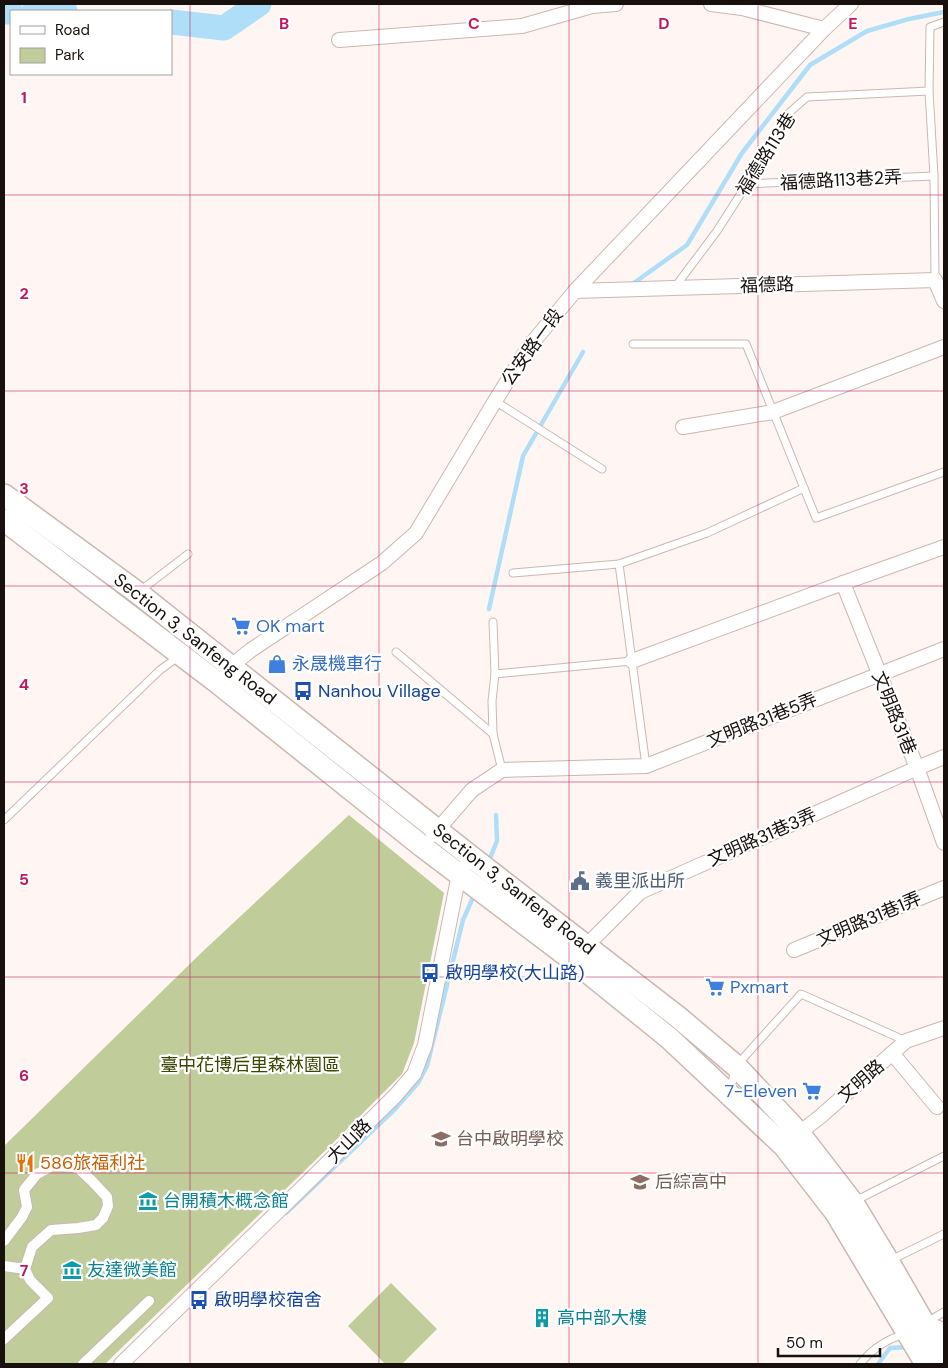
<svg xmlns="http://www.w3.org/2000/svg" width="948" height="1368" font-family="'DM Sans','Noto Sans TC',sans-serif">
<rect width="100%" height="100%" fill="#fff6f3"/>
<g fill="#c0cc99">
<path d="M349,815L444,893L414,1043L402,1074L330,1146L105,1364H4V1146L200,954Z"/>
<path d="M391,1283L437,1329L402,1364H385L348,1326Z"/>
</g>
<g fill="none" stroke-linecap="round" stroke-linejoin="round">
<g stroke="#afdef9" stroke-width="4.5">
<path d="M631,285L687,245L742,153L810,65L867,31L909,19L944,12"/>
<path d="M489,609L523,456L583,352"/>
<path d="M488,863L497,841L496,815"/>
<path d="M286,1213L396,1108L418,1083L427,1066L463,920L475,893"/>
<path d="M878,1364L890,1348L909,1347"/>
</g>
<g stroke="#afdef9" stroke-width="25">
<path d="M34,11H65"/>
<path d="M4,12H11"/>
<path d="M171,22L224,28L259,4"/>
</g>
<g stroke="#cbb7b0" stroke-width="9">
<g id="service">
<path d="M747,184L934,176"/>
<path d="M935,280L934,176L929,91L930,27L944,22"/>
<path d="M675,287L717,231L747,184L790,112L807,97L929,91"/>
<path d="M633,344H746L816,518L944,472"/>
<path d="M495,401L602,469"/>
<path d="M619,564L646,766"/>
<path d="M513,573L619,564L707,533L804,488"/>
<path d="M140,591L188,554"/>
<path d="M493,622L495,674L492,701L493,734L502,770"/>
<path d="M396,652L493,734"/>
<path d="M495,674L632,661"/>
<path d="M4,820L160,670L178,657"/>
<path d="M730,1091L736,1066L801,994L906,1041"/>
<path d="M855,1201L944,1156"/>
<path d="M891,1260L944,1234"/>
<path d="M925,1323L944,1312"/>
<path d="M860,1364C872,1349 887,1339 905,1334"/>
</g>
</g>
<g stroke="#cbb7b0" stroke-width="12">
<g id="pedestrian">
<path d="M4,1241L22,1217L27,1207L24,1190L37,1174L52,1166L77,1167L92,1181L107,1197L108,1206L103,1218L96,1225L78,1228L51,1230L32,1247L25,1269L30,1280L48,1298L4,1339"/>
<path d="M4,1266L25,1269"/>
<path d="M83,1364L149,1301"/>
</g>
</g>
<g stroke="#cbb7b0" stroke-width="16">
<g id="minor">
<path d="M711,4L742,8L824,29"/>
<path d="M339,40L522,26L592,6L616,4"/>
<path d="M575,291L935,280L944,301"/>
<path d="M683,427L773,412L944,347"/>
<path d="M843,583L917,768L944,843"/>
<path d="M632,661L843,583L944,547"/>
<path d="M226,672L231,666L251,650L382,563L416,533L495,401L528,348L575,291L824,29L851,4"/>
<path d="M433,835L472,790L502,770L646,766L944,649"/>
<path d="M794,950L944,888"/>
<path d="M583,951L587,945L640,892L917,768L944,757"/>
<path d="M892,1053L937,1107"/>
<path d="M793,1138L821,1116L906,1041L944,1028"/>
<path d="M922,1325L925,1323L944,1330"/>
<path d="M121,1364L303,1187L395,1096L414,1074L425,1045L459,874L462,869"/>
</g>
</g>
<g stroke="#cbb7b0" stroke-width="24">
<g id="primary">
<path d="M4,495L138,593L470,856L678,1017L736,1066L799,1133L853,1203L888,1261L944,1358"/>
<path d="M4,520L218,683L423,847L575,962L669,1038L784,1146L836,1213L926,1364"/>
</g>
</g>
<use href="#service" stroke="#fff" stroke-width="7"/>
<use href="#pedestrian" stroke="#fff" stroke-width="10"/>
<use href="#minor" stroke="#fff" stroke-width="14"/>
<use href="#primary" stroke="#fff" stroke-width="21"/>
</g>
<path fill="none" stroke="#c2185b" stroke-width="1" stroke-opacity="0.55" d="M190,4V1364M379,4V1364M569,4V1364M758,4V1364M4,195H944M4,391H944M4,586H944M4,782H944M4,977H944M4,1173H944"/>
<defs>
<g id="supermarket-bare" transform="scale(1.5)"><path d="M-6-5.5h2.5l.6 2H6L4.5 2H-2.5L-4.4-4H-6ZM-1.5 3.2a1.3 1.3 0 1 0 .1 0ZM3 3.2a1.3 1.3 0 1 0 .1 0Z" fill="#3f7fe0" stroke="#fff" stroke-width="2.5" paint-order="stroke"/></g>
<g id="shop-bare" transform="scale(1.5)"><path d="M-5-2.5h2.3a2.7 3.5 0 0 1 5.4 0H5L5.5 6h-11ZM-1.5-2.5h3a1.5 2.3 0 0 0-3 0Z" fill="#3f7fe0" stroke="#fff" stroke-width="2.5" paint-order="stroke"/></g>
<g id="bus-bare" transform="scale(1.5)"><path d="M-5-6H5V4H4V6H2V4H-2V6H-4V4H-5ZM-3.5-4V0h7V-4ZM-3.5 1.2v1.5H-2V1.2ZM2 1.2v1.5H3.5V1.2Z" fill="#1a4fb4" stroke="#fff" stroke-width="2.5" paint-order="stroke"/></g>
<g id="civic-bare" transform="scale(1.5)"><path d="M-.6-6.5H3V-4.5H.6V-3L4-1V1h2V6H-6V1h2V-1L-.6-3ZM-1.2 2.5V6h2.4V2.5Z" fill="#5c6f8a" stroke="#fff" stroke-width="2.5" paint-order="stroke"/></g>
<g id="school-bare" transform="scale(1.5)"><path d="M0-5L7-2L0 1L-7-2ZM-4 1L0 2.5L4 1V4Q0 6-4 4Z" fill="#8d6e63" stroke="#fff" stroke-width="2.5" paint-order="stroke"/></g>
<g id="restaurant-bare" transform="scale(1.5)"><path d="M-5-6h1v4h1v-4h1v4h1v-4h1v5L-1.5 .5V6h-2V.5L-5-1ZM5-6V6H3V1.5H1.5Q1.5-4 5-6Z" fill="#e8710a" stroke="#fff" stroke-width="2.5" paint-order="stroke"/></g>
<g id="museum-bare" transform="scale(1.5)"><path d="M0-6L6-3V-2H-6V-3ZM-5-1h2V3h-2ZM-1-1h2V3h-2ZM3-1h2V3H3ZM-6 4H6V6H-6Z" fill="#0f9aa8" stroke="#fff" stroke-width="2.5" paint-order="stroke"/></g>
<g id="building-bare" transform="scale(1.5)"><path d="M-4-6H4V6H1V3H-1V6H-4ZM-2.5-4.3h1.7v1.8h-1.7ZM.8-4.3h1.7v1.8H.8ZM-2.5-1h1.7V.8h-1.7ZM.8-1h1.7V.8H.8Z" fill="#0f9aa8" stroke="#fff" stroke-width="2.5" paint-order="stroke"/></g>
</defs>
<g fill-rule="evenodd">
<use href="#supermarket-bare" x="241" y="626"/>
<use href="#shop-bare" x="277" y="664"/>
<use href="#bus-bare" x="303" y="691"/>
<use href="#civic-bare" x="580" y="881"/>
<use href="#bus-bare" x="430" y="973"/>
<use href="#supermarket-bare" x="715" y="987"/>
<use href="#supermarket-bare" x="812" y="1091"/>
<use href="#school-bare" x="441" y="1139"/>
<use href="#restaurant-bare" x="25" y="1163"/>
<use href="#school-bare" x="640" y="1182"/>
<use href="#museum-bare" x="148" y="1201"/>
<use href="#museum-bare" x="72" y="1270"/>
<use href="#bus-bare" x="199" y="1300"/>
<use href="#building-bare" x="542" y="1318"/>
</g>
<g text-anchor="middle" stroke-width="4.5" stroke-linejoin="round" paint-order="stroke">
<g font-size="18" fill="#17100d" stroke="#fff">
<text transform="translate(766 154) rotate(-58)" y="6">福德路113巷</text>
<text transform="translate(841 180) rotate(-3)" y="6">福德路113巷2弄</text>
<text transform="translate(767 285) rotate(-2)" y="6">福德路</text>
<text transform="translate(532 347) rotate(-54)" y="6">公安路一段</text>
<text transform="translate(195 639) rotate(38)" y="6">Section 3, Sanfeng Road</text>
<text transform="translate(894 713) rotate(68)" y="6">文明路31巷</text>
<text transform="translate(762 720) rotate(-22)" y="6">文明路31巷5弄</text>
<text transform="translate(762 837) rotate(-24)" y="6">文明路31巷3弄</text>
<text transform="translate(514 889) rotate(38)" y="6">Section 3, Sanfeng Road</text>
<text transform="translate(869 919) rotate(-23)" y="6">文明路31巷1弄</text>
<text transform="translate(861 1081) rotate(-41)" y="6">文明路</text>
<text transform="translate(349 1141) rotate(-45)" y="6">大山路</text>
</g>
<g font-size="18" fill="#366cbe" stroke="#fff" text-anchor="start">
<text x="256" y="632">OK mart</text>
<text x="292" y="670">永晟機車行</text>
<text x="730" y="993">Pxmart</text>
<text x="797" y="1097" text-anchor="end">7-Eleven</text>
</g>
<g font-size="18" fill="#164399" stroke="#fff" text-anchor="start">
<text x="318" y="697">Nanhou Village</text>
<text x="445" y="979">啟明學校(大山路)</text>
<text x="214" y="1306">啟明學校宿舍</text>
</g>
<g font-size="18" fill="#4e5e75" stroke="#fff" text-anchor="start">
<text x="595" y="887">義里派出所</text>
</g>
<g font-size="18" fill="#3b4500" stroke="#fff">
<text x="250" y="1071">臺中花博后里森林園區</text>
</g>
<g font-size="18" fill="#785e54" stroke="#fff" text-anchor="start">
<text x="456" y="1145">台中啟明學校</text>
<text x="655" y="1188">后綜高中</text>
</g>
<g font-size="18" fill="#c56008" stroke="#fff" text-anchor="start">
<text x="40" y="1169">586旅福利社</text>
</g>
<g font-size="18" fill="#0d838f" stroke="#fff" text-anchor="start">
<text x="163" y="1207">台開積木概念館</text>
<text x="87" y="1276">友達微美館</text>
<text x="557" y="1324">高中部大樓</text>
</g>
</g>
<g font-size="16" text-anchor="middle" font-weight="bold" fill="#c2185b" stroke="#fff" stroke-width="4.5" stroke-linejoin="round" paint-order="stroke">
<text x="284" y="29">B</text>
<text x="474" y="29">C</text>
<text x="664" y="29">D</text>
<text x="853" y="29">E</text>
<text x="24" y="103">1</text>
<text x="24" y="299">2</text>
<text x="24" y="494">3</text>
<text x="24" y="690">4</text>
<text x="24" y="885">5</text>
<text x="24" y="1081">6</text>
<text x="24" y="1276">7</text>
</g>
<rect width="948" height="1368" fill="none" stroke="#17100d" stroke-width="10"/>
<rect x="10" y="10" width="162" height="65" fill="#ffffff" stroke="#a29f9e"/>
<rect x="20" y="26" width="25" height="8" fill="#ffffff" stroke="#a29f9e"/>
<text x="55" y="35" font-size="15" fill="#17100d">Road</text>
<rect x="20" y="48" width="25" height="15" fill="#c0cc99" stroke="#a29f9e"/>
<text x="55" y="60" font-size="15" fill="#17100d">Park</text>
<path d="M778 1348v8h102v-8" fill="none" stroke="#17100d" stroke-width="2.5"/>
<text x="786" y="1348" font-size="15" fill="#17100d" stroke="#ffffff" stroke-width="4" paint-order="stroke">50 m</text>
</svg>
